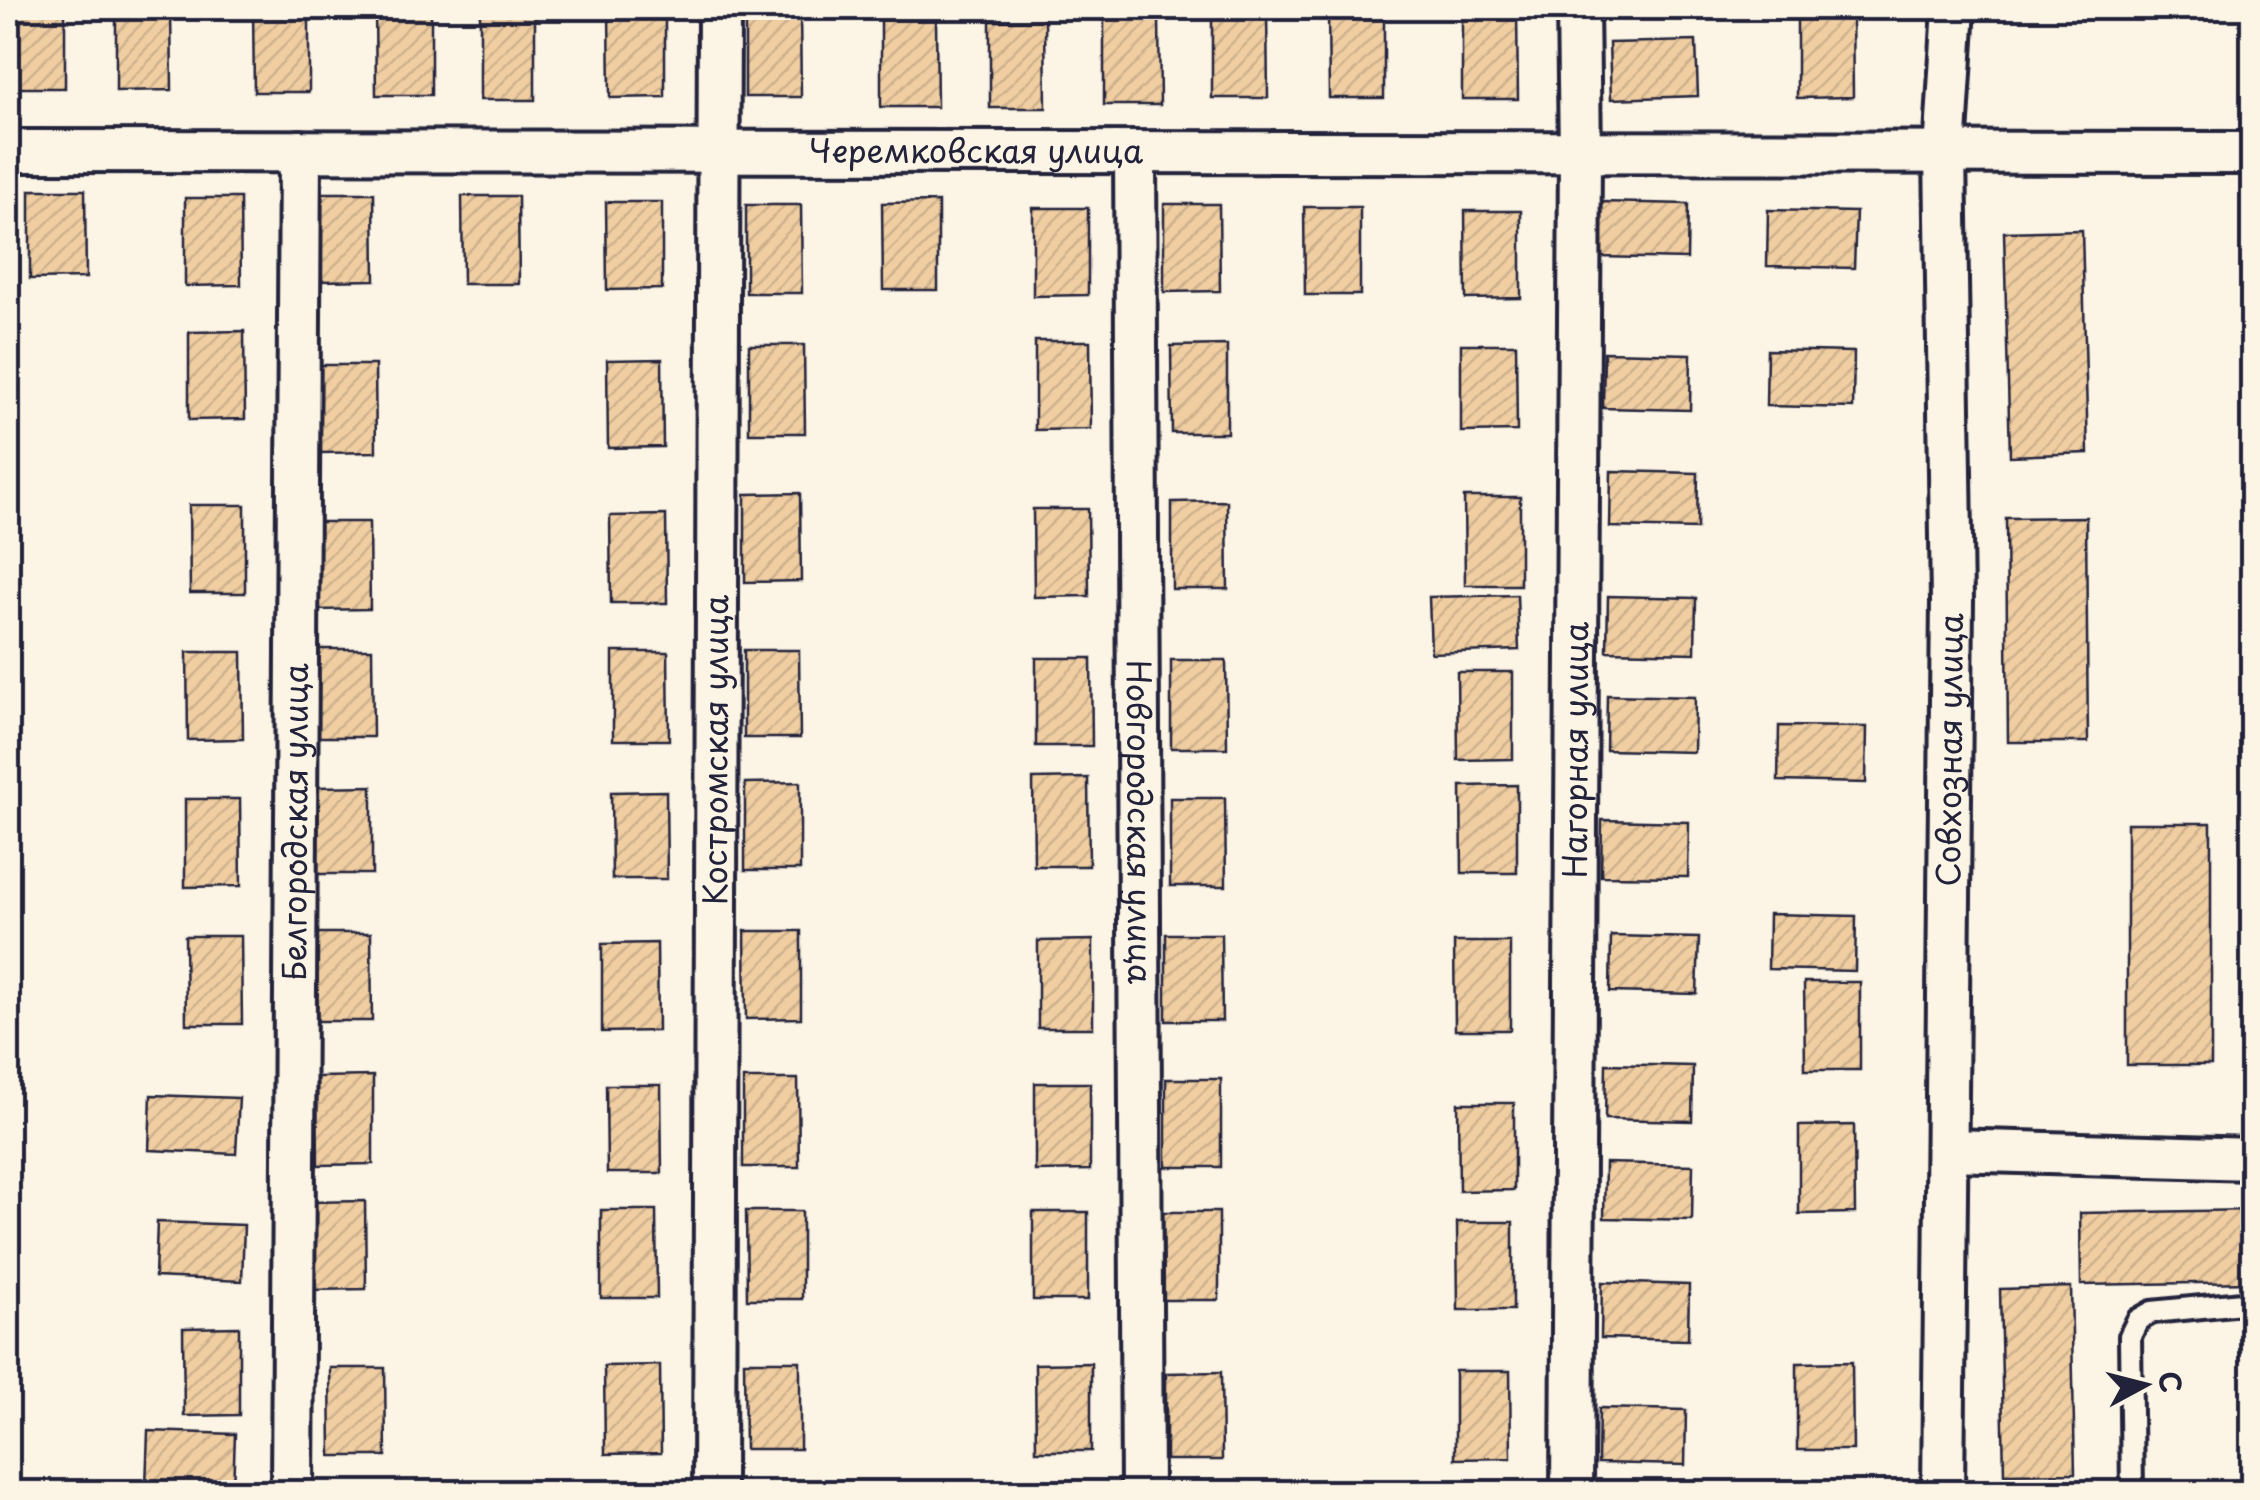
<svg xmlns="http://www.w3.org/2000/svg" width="2260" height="1500" font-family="'Playpen Sans',sans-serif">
<defs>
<pattern id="building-hatch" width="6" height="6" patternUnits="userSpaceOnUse" patternTransform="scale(2.5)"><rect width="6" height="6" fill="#f0cea2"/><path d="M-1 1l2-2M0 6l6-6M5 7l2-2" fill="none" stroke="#ceb18c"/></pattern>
</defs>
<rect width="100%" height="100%" fill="#fcf5e5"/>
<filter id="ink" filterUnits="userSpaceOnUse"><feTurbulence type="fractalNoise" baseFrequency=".01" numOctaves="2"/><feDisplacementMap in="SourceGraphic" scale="20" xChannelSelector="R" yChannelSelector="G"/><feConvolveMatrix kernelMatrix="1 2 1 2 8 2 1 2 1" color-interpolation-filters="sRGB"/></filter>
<g filter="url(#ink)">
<g fill="url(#building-hatch)" stroke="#22223b" stroke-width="2.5">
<rect x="10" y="8" width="55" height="80"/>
<path d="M116,8H171L172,90L116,91Z"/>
<path d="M253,8H309V92H254Z"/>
<path d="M375,8H431V95H376Z"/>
<path d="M800,9L801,97H745V10Z"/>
<path d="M1852,9L1853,97L1797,98V10Z"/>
<path d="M609,10H665V97L610,98Z"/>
<path d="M1267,10L1268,98H1212V11Z"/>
<path d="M1384,10V98H1329L1328,11Z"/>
<path d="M1462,11H1517L1518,99H1462Z"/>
<path d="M535,12V100H480V13Z"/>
<path d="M1104,17H1159L1160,105H1104Z"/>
<path d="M936,19L937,107H881V20Z"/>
<path d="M1045,20L1046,108H990V21Z"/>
<path d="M1696,41L1698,96L1611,99L1609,43Z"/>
<path d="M30,190H85L86,278L30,279Z"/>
<path d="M319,193H374L375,280L320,281Z"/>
<path d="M462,196H518L519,284H463Z"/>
<path d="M185,198H240L241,285L185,286Z"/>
<path d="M606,202H662V289L607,290Z"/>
<path d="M938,202V290H883L882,203Z"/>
<path d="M1601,202L1688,204L1687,259L1600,257Z"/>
<path d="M1164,204H1219L1220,291L1164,292Z"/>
<path d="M746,205H801L802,293H746Z"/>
<path d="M1304,207H1360V295H1305Z"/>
<path d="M1033,208H1088V295L1033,296Z"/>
<path d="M1768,210L1856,212L1854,268L1767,266Z"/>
<path d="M1465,211H1521V298L1466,299Z"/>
<path d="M2082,230L2088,453L2010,456L2004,232Z"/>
<path d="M2248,297H2252V547H2251Z"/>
<path d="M244,331L245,419L189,420V332Z"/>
<path d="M1035,341H1090L1091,429L1035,430Z"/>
<path d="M1461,344H1516L1517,431L1461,432Z"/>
<path d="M749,345H804L805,433H749Z"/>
<path d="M1227,345V433H1172L1171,346Z"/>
<path d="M1767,350L1854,352L1853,408L1766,406Z"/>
<path d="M1604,352L1691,354L1690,410L1603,408Z"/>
<path d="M662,359L663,447L608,448L607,360Z"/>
<path d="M320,365H375L376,452L321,453Z"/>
<path d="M1611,471L1698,473L1697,529L1610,527Z"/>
<path d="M800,493L801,581L745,582V494Z"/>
<path d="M1464,497H1520V585H1465Z"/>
<path d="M1227,501L1228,589H1172V502Z"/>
<path d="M189,505H245V593H190Z"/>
<path d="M1033,509H1088L1089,596L1034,597Z"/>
<path d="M666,515L667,603H611L610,516Z"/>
<path d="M2086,517L2088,742H2008L2006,518Z"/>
<path d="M314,522H369L370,609L315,610Z"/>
<path d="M1517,595L1519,650L1431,653L1429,597Z"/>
<path d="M1608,596L1696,598L1695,653L1607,651Z"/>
<path d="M317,649H372L373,737H318Z"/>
<path d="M744,650H799L800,738H744Z"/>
<path d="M187,652H242L243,739L188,740Z"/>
<path d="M613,652H668L669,740H613Z"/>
<path d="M1036,658H1091L1092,746H1036Z"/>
<path d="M1171,660H1226L1227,748H1171Z"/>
<path d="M1457,672H1513V759L1458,760Z"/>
<path d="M1607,695L1695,697L1694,752L1606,750Z"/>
<path d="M1779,726L1867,727L1866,783L1778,781Z"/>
<path d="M1088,778L1089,866H1034L1033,779Z"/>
<path d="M800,782V870H745V783Z"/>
<path d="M1517,785V873H1462L1461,786Z"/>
<path d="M372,786V874H317L316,787Z"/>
<path d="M666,791L667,879H612L611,792Z"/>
<path d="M1170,798H1225L1226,886H1170Z"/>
<path d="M185,799H240L241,886L185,887Z"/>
<path d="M1602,820L1689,822L1688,877L1601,876Z"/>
<rect x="2127" y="823" width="84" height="242"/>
<path d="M1769,914L1856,916L1855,971L1768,969Z"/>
<path d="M745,931H801V1018L746,1019Z"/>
<path d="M316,933H371L372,1021H316Z"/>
<path d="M1166,934H1221L1222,1021H1166Z"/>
<path d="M185,936H241L242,1024H186Z"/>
<path d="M1611,936L1699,938L1697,994L1610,992Z"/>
<path d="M1093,940V1028H1038V941Z"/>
<path d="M1454,942H1510V1030H1455Z"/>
<path d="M657,943L658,1031L602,1032V944Z"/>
<path d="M1804,982H1860V1070H1805Z"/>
<path d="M1606,1064L1693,1066L1692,1121L1605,1119Z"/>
<path d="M373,1076V1164L318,1165L317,1077Z"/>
<path d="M743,1079H798L799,1167H743Z"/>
<rect x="1166" y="1079" width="55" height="88"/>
<path d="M1035,1083H1090V1170L1035,1171Z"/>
<path d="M606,1085H661L662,1173H607Z"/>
<path d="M151,1095L239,1098L236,1154L149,1150Z"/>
<path d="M1458,1103H1514V1190L1459,1191Z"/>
<path d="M1854,1125L1855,1213L1799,1214V1126Z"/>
<path d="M1605,1163L1693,1165L1692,1220L1604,1218Z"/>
<path d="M365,1201L366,1289L311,1290L310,1202Z"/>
<path d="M601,1210H656L657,1298H601Z"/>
<path d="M2252,1210V1282L2081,1285L2080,1213Z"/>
<path d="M746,1211H802V1299H747Z"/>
<rect x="1033" y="1212" width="55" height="88"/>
<path d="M1163,1212H1219V1300H1164Z"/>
<path d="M157,1222L244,1225L242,1281L155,1277Z"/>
<path d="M1457,1222H1513V1310H1458Z"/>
<path d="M1602,1282L1689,1285L1688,1340L1601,1338Z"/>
<path d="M2071,1287L2075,1473L2004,1474L2000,1289Z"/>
<path d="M239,1327V1415L184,1416L183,1328Z"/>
<path d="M744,1361H800V1449H745Z"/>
<path d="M1852,1362L1853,1450H1797V1363Z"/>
<path d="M1091,1363V1451H1036L1035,1364Z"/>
<path d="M660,1365L661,1453L605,1454L604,1366Z"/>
<path d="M330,1368H385L386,1456H331Z"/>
<path d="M1455,1371H1510L1511,1458L1455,1459Z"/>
<path d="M1221,1372L1222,1460H1166V1373Z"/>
<path d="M1599,1408L1686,1410L1685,1465L1598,1463Z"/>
<path d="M148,1431L235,1434L233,1490L146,1487Z"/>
</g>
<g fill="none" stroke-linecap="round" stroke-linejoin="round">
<g stroke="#22223b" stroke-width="28">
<path id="lane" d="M2132,1492L2130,1336L2138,1320L2152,1312L2252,1302"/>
</g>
<g stroke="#22223b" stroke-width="48">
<g id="street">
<path id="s1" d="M8,151L2252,153"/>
<path id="s2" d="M1135,152L1142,1492"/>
<path d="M1949,1150L2252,1159"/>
<path id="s3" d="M292,1492L300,151"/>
<path id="s4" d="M714,1492L719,8"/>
<path id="s5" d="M1572,1492L1580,152L1578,8"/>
<path id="s6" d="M1943,1492L1952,601L1945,153L1954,8"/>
</g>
</g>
<use href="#lane" stroke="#fcf5e5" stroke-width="20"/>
<use href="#street" stroke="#fcf5e5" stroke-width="40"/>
</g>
</g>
<g text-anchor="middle" stroke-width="8" stroke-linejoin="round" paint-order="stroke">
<g font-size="32" fill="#22223b" stroke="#fcf5e5">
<text dy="11" stroke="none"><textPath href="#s1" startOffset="968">Черемковская улица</textPath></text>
<text dy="11" stroke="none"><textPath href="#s4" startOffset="742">Костромская улица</textPath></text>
<text dy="11" stroke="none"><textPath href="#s5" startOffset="742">Нагорная улица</textPath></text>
<text dy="11" stroke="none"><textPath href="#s6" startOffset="742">Совхозная улица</textPath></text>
<text dy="11" stroke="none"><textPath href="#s3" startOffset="670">Белгородская улица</textPath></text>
<text dy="11" stroke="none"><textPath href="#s2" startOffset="670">Новгородская улица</textPath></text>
</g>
</g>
<rect width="2260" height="1500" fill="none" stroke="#fcf5e5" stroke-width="40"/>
<rect x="20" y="20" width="2220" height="1460" fill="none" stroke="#22223b" stroke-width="4" filter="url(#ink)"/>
<g transform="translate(2145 1385) rotate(83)" stroke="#fcf5e5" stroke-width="8" paint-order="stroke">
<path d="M0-8L18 38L0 25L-18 38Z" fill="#22223b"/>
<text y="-15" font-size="28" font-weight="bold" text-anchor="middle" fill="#22223b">С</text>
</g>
</svg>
